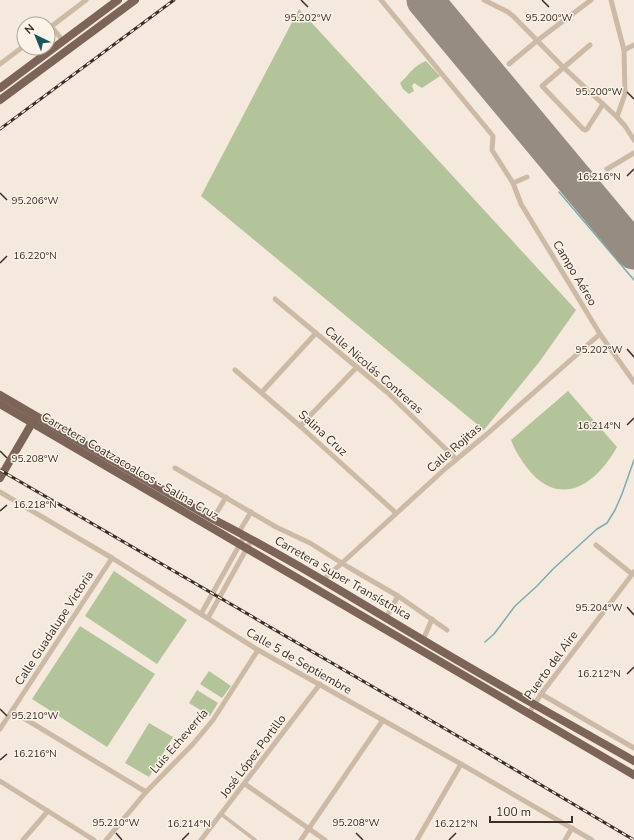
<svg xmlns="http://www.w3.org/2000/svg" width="634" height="840" font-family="'Nunito Sans',sans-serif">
<rect width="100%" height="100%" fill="#f4e9dc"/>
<g fill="#b4c49a">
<path d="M299,9L576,310L540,361L484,430L201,196Z"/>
<path d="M426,61L440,76L422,88L414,83L412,86L414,91L409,94L403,89L400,83C409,75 413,66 426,61Z"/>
<path d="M568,391L617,447C597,483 561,510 528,469C521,460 515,451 511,440Z"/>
<path d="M114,571L187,620L157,664L85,616Z"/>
<path d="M80,626L155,674L107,747L32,699Z"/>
<path d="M209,671L231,686L222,698L200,684Z"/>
<path d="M197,690L218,703L210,716L189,703Z"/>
<path d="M149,723L173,737L149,777L125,763Z"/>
</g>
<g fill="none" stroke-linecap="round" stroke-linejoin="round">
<g stroke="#78aeb3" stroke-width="1.5">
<path d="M559,192L634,280"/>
<path d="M485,642L494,634L515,606L537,586L553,569L597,529L607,523L615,510L622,494L634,460"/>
</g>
<path stroke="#968c82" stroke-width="37" d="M425,0L634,251"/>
<path stroke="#cdbaa6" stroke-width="3.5" d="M221,814L255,840"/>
<g stroke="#cdbaa6" stroke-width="5">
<path d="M381,0L493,136L492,150L513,183"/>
<path d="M484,0L508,12L514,17L563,67L617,117L625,126L634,140"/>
<path d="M611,0L624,50L625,94L617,117"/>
<path d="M51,26L63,41"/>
<path d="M48,29L86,0"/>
<path d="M590,45L542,86L583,129L585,130L587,129L603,104"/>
<path d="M624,50L634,45"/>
<path d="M0,64L24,46"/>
<path d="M509,64L538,40L591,0"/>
<path d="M607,169L634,153"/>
<path d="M527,177L513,183L521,204L600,334L634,382"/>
<path d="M275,299L388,393L456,459"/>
<path d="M235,370L300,426L396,513"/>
<path d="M262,392L316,333"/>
<path d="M300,426L357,367"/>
<path d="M175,468L276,527L310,543L348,567L398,596L447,630"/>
<path d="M0,492L112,558L258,650L461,764L592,840"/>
<path d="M213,519L226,497"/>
<path d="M239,532L251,512"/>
<path d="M596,545L632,574"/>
<path d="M323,580L342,563L446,468L487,434L600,334"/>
<path d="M201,614L245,535"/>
<path d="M208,618L252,539"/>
<path d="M386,618L398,596"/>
<path d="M423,640L432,619"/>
<path d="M541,694L634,748"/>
<path d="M12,711L146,792"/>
<path d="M529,713L541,694L634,572"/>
<path d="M0,729L112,558"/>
<path d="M0,781L94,840"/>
<path d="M245,784L325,840"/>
<path d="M23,840L48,811"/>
<path d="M106,840L146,792L193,744L213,720L258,650"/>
<path d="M201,840L320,684"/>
<path d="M301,840L383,720"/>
<path d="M417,840L461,764"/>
<path d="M565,840L572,828"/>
</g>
<g stroke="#7c6558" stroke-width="8">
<path d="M0,88L118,0"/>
<path d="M0,100L135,0"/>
<path d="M0,395L213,519C285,556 354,599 423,640C493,682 564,721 634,761"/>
<path d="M0,404L634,775"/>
<path d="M0,478L32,423L35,420"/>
</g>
<g stroke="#392e28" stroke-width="3">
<g id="rail">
<path d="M0,129L174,0"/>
<path d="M0,470L492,756L634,840"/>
</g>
</g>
<use href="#rail" stroke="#fbf3e8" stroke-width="1.5" stroke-dasharray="4.5" stroke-linecap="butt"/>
</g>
<path fill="none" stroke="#392e28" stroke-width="1.5" d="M301,0L308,7M542,0L549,7M627,92L634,99M627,176L634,169M0,193L7,200M0,263L7,256M627,349L634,357M627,425L634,418M0,451L7,458M0,511L7,505M627,607L634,615M627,674L634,667M0,709L7,716M0,760L7,754M116,833L122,840M356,833L363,840M182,840L189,833M449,840L456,833"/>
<g text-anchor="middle" stroke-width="3" stroke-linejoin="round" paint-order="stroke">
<g font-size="12" fill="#392e28" stroke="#fbf3e8">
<text transform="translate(575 273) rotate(59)" y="4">Campo Aéreo</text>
<text transform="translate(374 370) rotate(41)" y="4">Calle Nicolás Contreras</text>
<text transform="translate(323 433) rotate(42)" y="4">Salina Cruz</text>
<text transform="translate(454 448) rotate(-41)" y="4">Calle Rojitas</text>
<text transform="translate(130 466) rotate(30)" y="4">Carretera Coatzacoalcos - Salina Cruz</text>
<text transform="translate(343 578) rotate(30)" y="4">Carretera Super Transístmica</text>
<text transform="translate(54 628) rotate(-57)" y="4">Calle Guadalupe Victoria</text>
<text transform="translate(299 661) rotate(30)" y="4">Calle 5 de Septiembre</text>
<text transform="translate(551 665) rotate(-54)" y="4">Puerto del Aire</text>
<text transform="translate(179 741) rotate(-49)" y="4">Luis Echeverría</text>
<text transform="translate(253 756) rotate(-53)" y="4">José López Portillo</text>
</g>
</g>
<g font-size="10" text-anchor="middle" fill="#392e28" stroke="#fbf3e8" stroke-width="3" stroke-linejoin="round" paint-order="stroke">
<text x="308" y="21">95.202°W</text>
<text x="549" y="21">95.200°W</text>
<text x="599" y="95">95.200°W</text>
<text x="599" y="180">16.216°N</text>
<text x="35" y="204">95.206°W</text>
<text x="35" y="259">16.220°N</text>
<text x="599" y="353">95.202°W</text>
<text x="599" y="429">16.214°N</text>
<text x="35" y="462">95.208°W</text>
<text x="35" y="508">16.218°N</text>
<text x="599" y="611">95.204°W</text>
<text x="599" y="677">16.212°N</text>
<text x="35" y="719">95.210°W</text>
<text x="35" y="757">16.216°N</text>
<text x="116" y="826">95.210°W</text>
<text x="356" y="826">95.208°W</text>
<text x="189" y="827">16.214°N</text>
<text x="456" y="827">16.212°N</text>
</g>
<g transform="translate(36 36) rotate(317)"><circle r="19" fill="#fbf3e8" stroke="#ada49b"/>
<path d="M0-3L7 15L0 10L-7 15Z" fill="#1a565d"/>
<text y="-6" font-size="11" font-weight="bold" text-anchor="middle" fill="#392e28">N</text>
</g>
<path d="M490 816v6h82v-6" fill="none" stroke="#392e28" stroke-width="2"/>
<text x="496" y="816" font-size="12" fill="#392e28" stroke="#fbf3e8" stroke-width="3" paint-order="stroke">100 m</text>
</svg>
